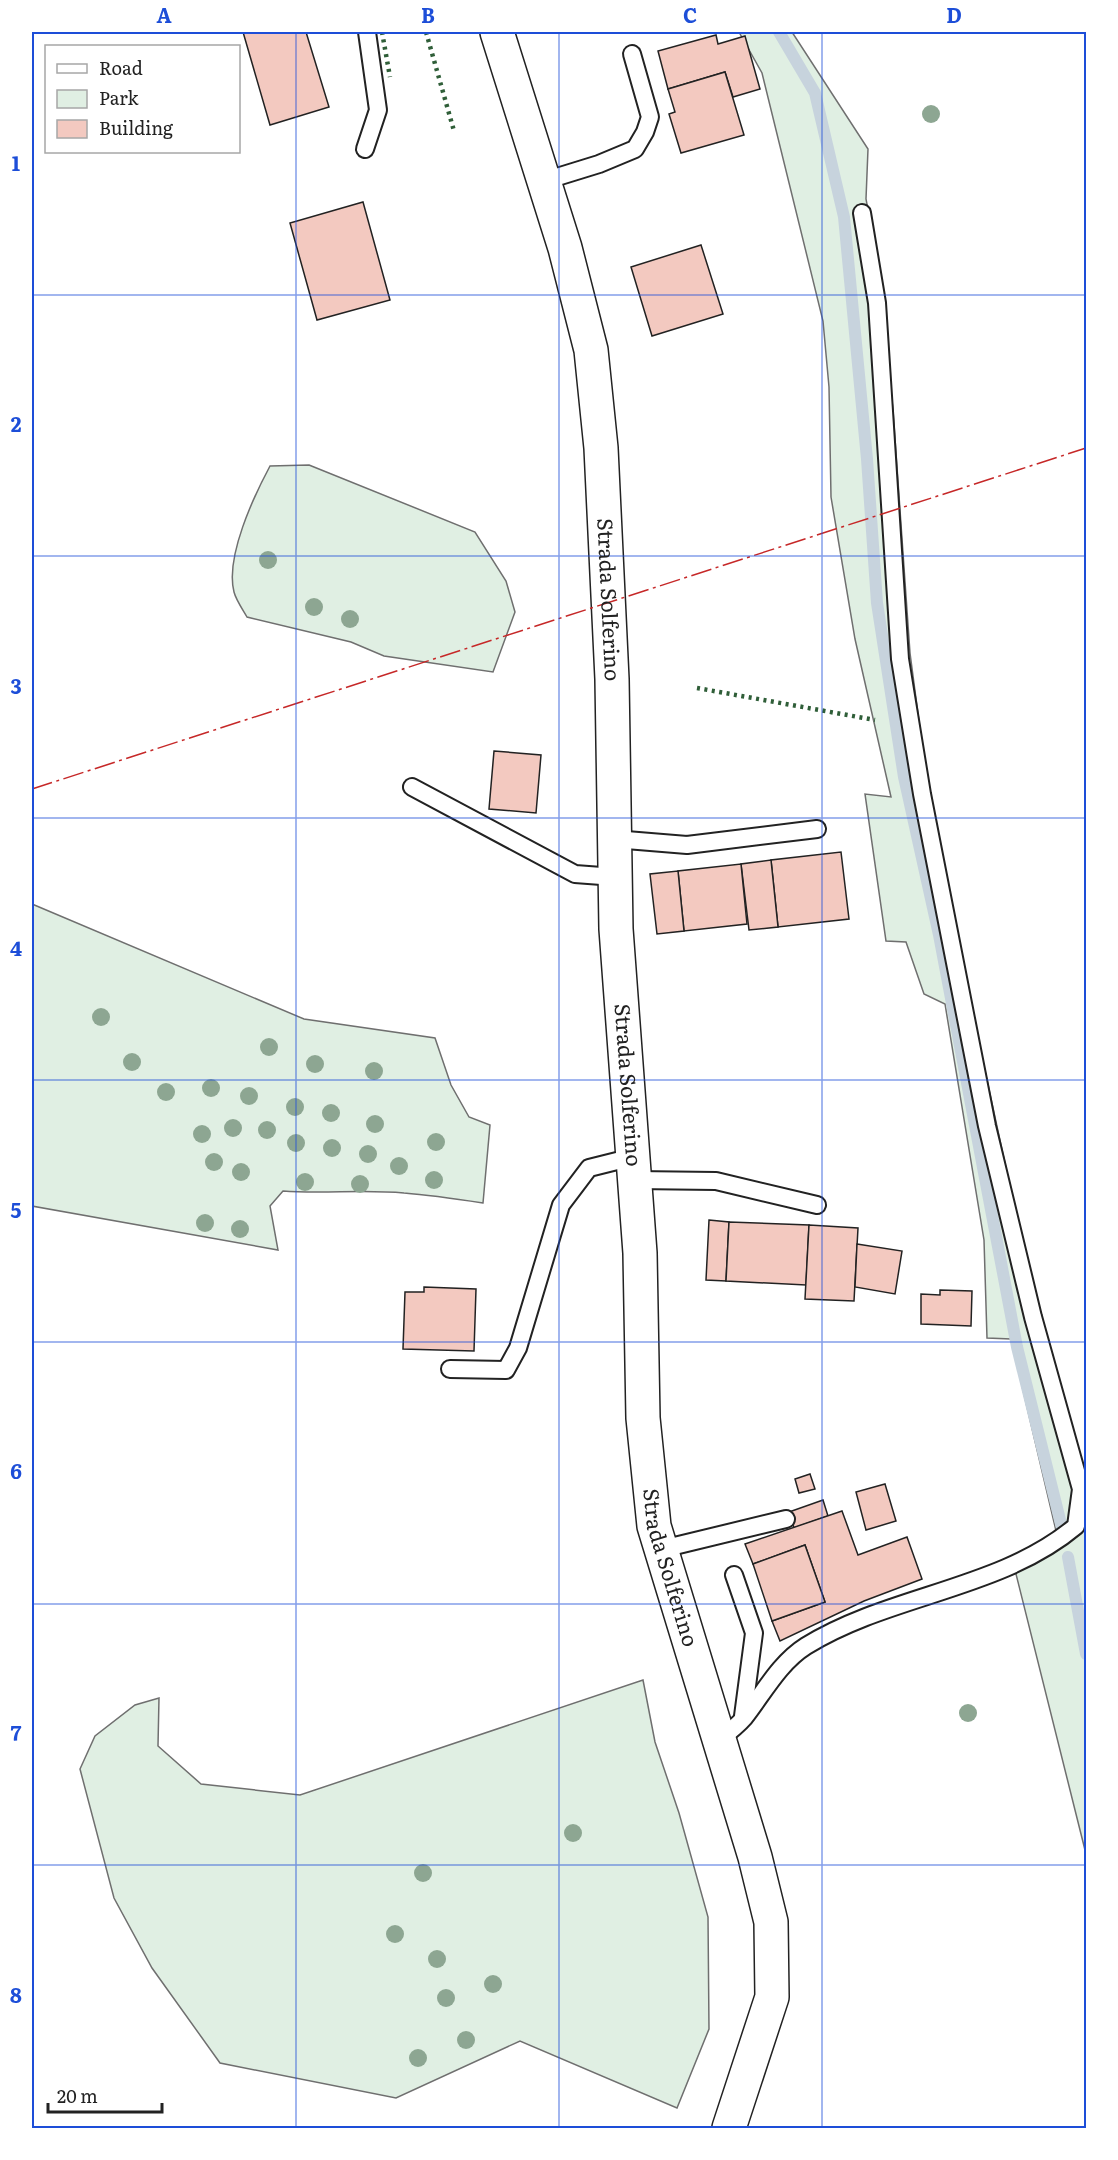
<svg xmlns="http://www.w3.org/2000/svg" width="1118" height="2160" font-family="Literata,serif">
<rect width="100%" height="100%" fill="#fff"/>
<g fill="#e0efe3" stroke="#6f6f6f" stroke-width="1.5">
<path d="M739,32H792L868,149L866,199L877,259L893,410L910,653L934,835L1022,1242L1082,1474L1086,1471V1854L1015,1570L1057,1535L1011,1339L987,1338L984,1240L945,1004L924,994L906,942L886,941L865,794L891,797L855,639L831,497L829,387L823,321L762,73Z"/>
<path d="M309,465L475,532L506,581L515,612L493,672L384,656L351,642L247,617C243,610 236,600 234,592C225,557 254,496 270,466Z"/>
<path d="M32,904L304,1019L435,1038L451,1085L469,1117L490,1125L483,1203C457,1199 430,1195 404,1193C364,1189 324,1194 283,1191L270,1206L278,1250L32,1206Z"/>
<path d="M643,1680L655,1742L679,1813L708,1917L709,2029L677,2108L520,2041L396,2098L220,2063L152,1968L114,1898L80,1769L95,1736L135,1705L159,1698L158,1746L201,1784L300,1795Z"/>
</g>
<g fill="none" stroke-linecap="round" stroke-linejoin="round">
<g stroke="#c7d3dd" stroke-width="12">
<path d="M779,32L815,93L844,217L867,459L877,603L904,777L939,935L1017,1347L1062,1528"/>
<path d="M1068,1557L1086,1654"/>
</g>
</g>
<g fill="#f3c9c0" stroke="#222" stroke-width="1.5">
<path d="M243,32H306L329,107L270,125Z"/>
<path d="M716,35L718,44L745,36L760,89L733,97L725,72L668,89L658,51Z"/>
<path d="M725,72L744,135L681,153L669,114L675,112L668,89Z"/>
<path d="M363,202L390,300L317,320L290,223Z"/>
<path d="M701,245L723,314L652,336L631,267Z"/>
<path d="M494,751L541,755L536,813L489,809Z"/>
<path d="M841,852L849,919L778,927L771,860Z"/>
<path d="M771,860L778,927L749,930L741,864Z"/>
<path d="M741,864L747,924L684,931L678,871Z"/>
<path d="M678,871L684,931L657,934L650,874Z"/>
<path d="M709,1220L729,1222L726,1281L706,1280Z"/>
<path d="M729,1222L809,1225L806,1285L726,1281Z"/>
<path d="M809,1225L858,1228L854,1301L805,1299Z"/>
<path d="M857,1244L902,1251L895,1294L855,1287Z"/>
<path d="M424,1287L476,1289L474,1351L403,1349L405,1292H424Z"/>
<path d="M940,1290L972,1291L971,1326L921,1324V1294L940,1295Z"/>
<path d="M810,1474L815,1489L799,1493L795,1479Z"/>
<path d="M885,1484L896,1521L866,1530L856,1492Z"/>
<path d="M823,1500L828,1516L794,1528L789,1512Z"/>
<path d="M842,1511L858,1555L907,1537L922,1579L864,1601L780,1641L772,1621L825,1602L805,1545L753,1564L745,1544Z"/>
<path d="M805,1545L825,1602L772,1621L753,1564Z"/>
</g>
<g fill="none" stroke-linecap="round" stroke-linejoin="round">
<g stroke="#222" stroke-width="20">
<g id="lane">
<path d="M365,149L378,110L367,32"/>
<path d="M544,181L599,164L635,149L645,132L650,117L632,54"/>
<path d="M412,787L575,874L615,877"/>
<path d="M614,839L687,845L817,829"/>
<path d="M635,1180L716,1181L817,1205"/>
<path d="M450,1369L506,1370L518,1348L561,1205L589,1168L633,1157"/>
<path d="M662,1549L786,1519"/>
<path d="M734,1575L754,1633L743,1716"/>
<path d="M720,1739C728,1733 737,1726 744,1718C763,1694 779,1663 806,1646C890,1594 1000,1590 1076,1526L1081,1489L1033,1317L987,1126L922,794L900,659L877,303L862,213"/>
</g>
</g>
<g stroke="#222" stroke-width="36">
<g id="street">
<path id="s1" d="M497,32L565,248L591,350L601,448L612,679L616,929L640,1253L643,1418L654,1526L755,1857L771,1922L772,1997L729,2128"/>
</g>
</g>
<use href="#lane" stroke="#fff" stroke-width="16"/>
<use href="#street" stroke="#fff" stroke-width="33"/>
<g stroke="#2f5e38" stroke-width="4.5" stroke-dasharray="3 4.5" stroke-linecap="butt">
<path d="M382,32L390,77"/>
<path d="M426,32L454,131"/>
<path d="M697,688L875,720"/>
</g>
<path stroke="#c62828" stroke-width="1.5" stroke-dasharray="21 4.5 3 4.5" stroke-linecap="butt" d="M32,789L1086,448"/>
</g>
<g fill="#8da692">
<circle cx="931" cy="114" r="9"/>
<circle cx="268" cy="560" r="9"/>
<circle cx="314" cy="607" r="9"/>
<circle cx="350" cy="619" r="9"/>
<circle cx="101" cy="1017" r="9"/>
<circle cx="269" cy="1047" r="9"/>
<circle cx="132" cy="1062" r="9"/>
<circle cx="315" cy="1064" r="9"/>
<circle cx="374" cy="1071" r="9"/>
<circle cx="211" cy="1088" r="9"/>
<circle cx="166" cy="1092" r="9"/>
<circle cx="249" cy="1096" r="9"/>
<circle cx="295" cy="1107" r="9"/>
<circle cx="331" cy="1113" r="9"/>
<circle cx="375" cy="1124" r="9"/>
<circle cx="233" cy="1128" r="9"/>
<circle cx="267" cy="1130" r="9"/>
<circle cx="202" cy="1134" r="9"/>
<circle cx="436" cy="1142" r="9"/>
<circle cx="296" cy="1143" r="9"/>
<circle cx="332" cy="1148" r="9"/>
<circle cx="368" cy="1154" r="9"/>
<circle cx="214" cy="1162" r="9"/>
<circle cx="399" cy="1166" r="9"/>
<circle cx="241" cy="1172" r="9"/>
<circle cx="434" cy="1180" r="9"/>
<circle cx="305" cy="1182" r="9"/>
<circle cx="360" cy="1184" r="9"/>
<circle cx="205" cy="1223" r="9"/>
<circle cx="240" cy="1229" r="9"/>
<circle cx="968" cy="1713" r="9"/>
<circle cx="573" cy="1833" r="9"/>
<circle cx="423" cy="1873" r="9"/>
<circle cx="395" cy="1934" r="9"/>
<circle cx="437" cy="1959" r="9"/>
<circle cx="493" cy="1984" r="9"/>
<circle cx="446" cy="1998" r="9"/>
<circle cx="466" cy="2040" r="9"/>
<circle cx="418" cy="2058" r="9"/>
</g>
<path fill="none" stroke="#1d4ed8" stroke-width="1.5" stroke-opacity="0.55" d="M296,32V2128M559,32V2128M822,32V2128M32,295H1086M32,556H1086M32,818H1086M32,1080H1086M32,1342H1086M32,1604H1086M32,1865H1086"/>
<g text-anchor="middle" stroke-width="4.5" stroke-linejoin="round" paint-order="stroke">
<g font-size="21" fill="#222" stroke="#fff">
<text dy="7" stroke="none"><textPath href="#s1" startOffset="582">Strada Solferino</textPath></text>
<text dy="7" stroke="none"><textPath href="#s1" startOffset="1068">Strada Solferino</textPath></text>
<text dy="7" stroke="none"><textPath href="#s1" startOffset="1554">Strada Solferino</textPath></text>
</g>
</g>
<rect width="1118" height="2160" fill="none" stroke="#ffffff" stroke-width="66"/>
<rect x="45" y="45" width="195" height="108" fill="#ffffff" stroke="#a7a7a7" stroke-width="1.5"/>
<rect x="57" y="64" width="30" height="9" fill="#ffffff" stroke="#a7a7a7" stroke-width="1.5"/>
<text x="99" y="75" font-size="18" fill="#222222">Road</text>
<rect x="57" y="90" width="30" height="18" fill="#e0efe3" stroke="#a7a7a7" stroke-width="1.5"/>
<text x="99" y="105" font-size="18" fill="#222222">Park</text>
<rect x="57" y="120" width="30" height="18" fill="#f3c9c0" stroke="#a7a7a7" stroke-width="1.5"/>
<text x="99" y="135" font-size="18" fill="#222222">Building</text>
<path d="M48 2103v9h114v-9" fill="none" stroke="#222222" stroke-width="3"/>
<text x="57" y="2103" font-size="18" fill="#222222" stroke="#ffffff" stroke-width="4.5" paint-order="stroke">20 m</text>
<rect x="33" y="33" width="1052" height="2094" fill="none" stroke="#1d4ed8" stroke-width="2"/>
<g font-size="20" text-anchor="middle" font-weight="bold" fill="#1d4ed8">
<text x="164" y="23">A</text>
<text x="428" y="23">B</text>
<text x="690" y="23">C</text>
<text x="954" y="23">D</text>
<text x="16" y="171">1</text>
<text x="16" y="432">2</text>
<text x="16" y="694">3</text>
<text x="16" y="956">4</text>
<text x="16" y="1218">5</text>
<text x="16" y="1479">6</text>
<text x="16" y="1741">7</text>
<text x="16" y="2003">8</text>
</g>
</svg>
